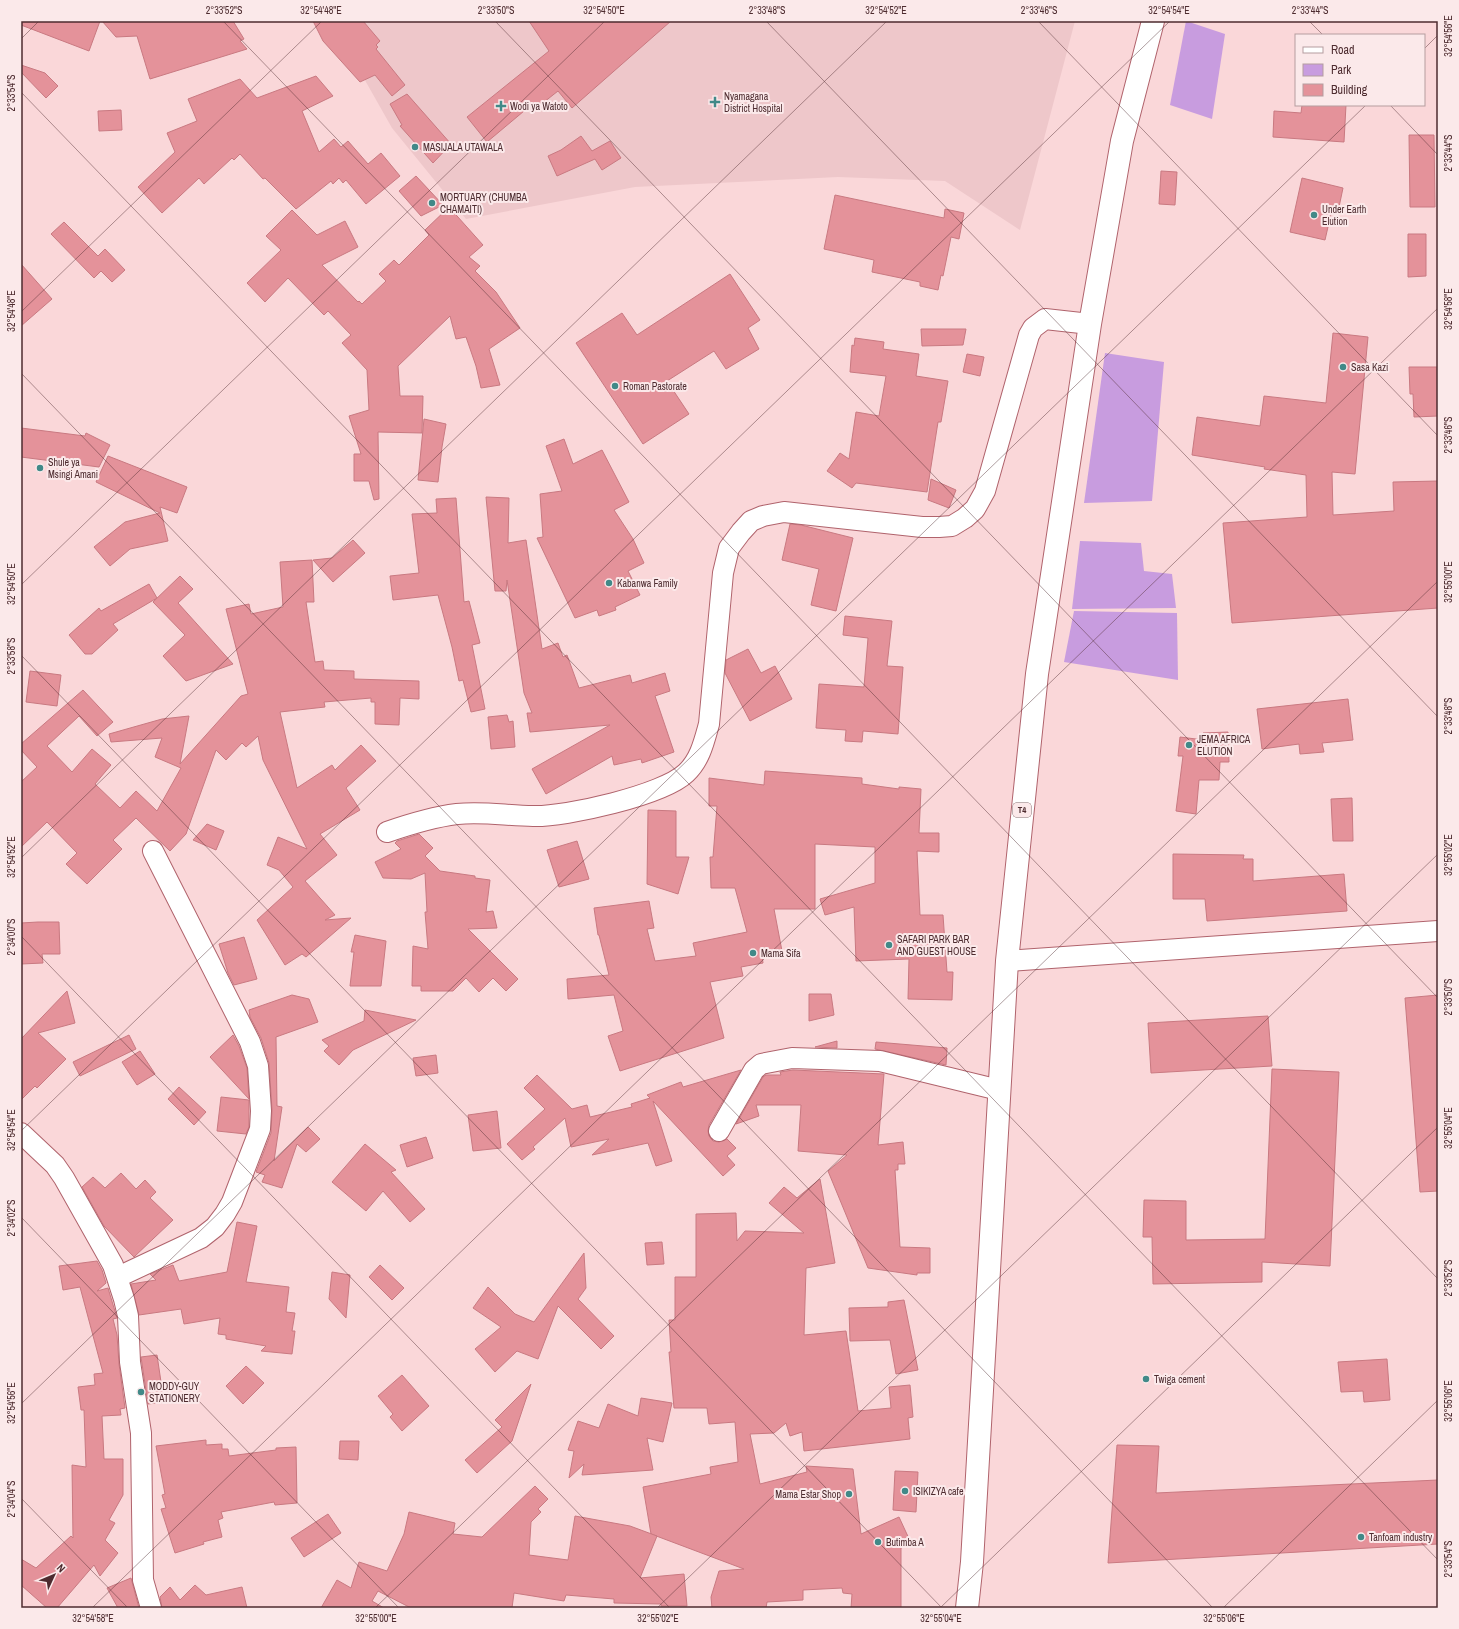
<svg xmlns="http://www.w3.org/2000/svg" width="1459" height="1629" font-family="'Archivo Narrow',sans-serif">
<rect width="100%" height="100%" fill="#fad7d9"/>
<path fill="#eec7ca" d="M337,21H1075L1020,230L945,181L838,177L635,187L466,219L392,128L362,75Z"/>
<g fill="#c89cdf">
<path d="M1186,21L1225,34L1212,119L1170,105Z"/>
<path d="M1105,353L1164,362L1152,501L1084,503Z"/>
<path d="M1080,541L1141,543L1144,571L1172,574L1176,608L1072,609Z"/>
<path d="M1074,611L1177,613L1178,680L1064,662Z"/>
</g>
<g fill="#e4929a" stroke="#c97981">
<path d="M21,21H100L89,51L21,25Z"/>
<path d="M102,21H233L244,39L240,41L247,49L150,79L137,36L116,37Z"/>
<path d="M313,21H363L380,41L376,45L378,47L376,49L405,85L392,96L375,75L360,82L323,41Z"/>
<path d="M529,21H671L572,108L558,91L534,110L530,106L487,142L467,117L549,51Z"/>
<path d="M21,65L45,73L58,86L46,98L21,72Z"/>
<path d="M316,76L333,96L302,111L319,152L334,139L341,147L348,141L368,164L381,153L400,176L366,204L346,180L343,183L339,178L333,184L331,181L296,209L265,178L263,179L240,154L234,160L232,158L204,184L199,178L162,213L138,187L175,152L167,133L197,121L188,99L240,79L257,98Z"/>
<path d="M407,94L451,144L433,163L400,126L402,125L390,104Z"/>
<path d="M1302,105H1346L1344,142L1273,137L1274,111L1301,113Z"/>
<path d="M121,110L122,130L99,131L98,111Z"/>
<path d="M1409,135H1434L1435,207H1410Z"/>
<path d="M581,136L592,151L610,141L621,158L602,170L595,159L557,176L548,156L561,150Z"/>
<path d="M1161,171L1177,172L1175,205L1159,204Z"/>
<path d="M416,176L443,205L421,216L399,191Z"/>
<path d="M1302,178L1343,188L1339,207L1333,205L1325,240L1290,232Z"/>
<path d="M835,195L944,218L945,209L964,213L959,239L951,237L943,276L941,275L938,290L920,286V282L872,272L874,260L824,249Z"/>
<path d="M449,207L483,245L469,257L480,266L475,271L496,292L520,328L489,349L500,385L481,388L476,366L466,337L456,339L450,316L398,366L400,396H423L422,433L378,432L379,499L374,500L369,481H354V454H361L349,416L369,410L367,370L342,343L351,335L328,311L324,315L288,278L265,302L247,283L281,250L266,236L292,210L317,235L345,221L358,247L322,265L358,302L359,301L362,304L386,281L379,274L394,260L399,265L429,235L425,230Z"/>
<path d="M64,222L98,256L105,249L125,270L112,282L101,271L94,278L51,234Z"/>
<path d="M1408,234H1426V276L1408,277Z"/>
<path d="M21,264L52,299L21,326Z"/>
<path d="M730,274L760,320L748,328L759,349L726,369L714,351L667,381L689,414L643,444L576,343L622,313L637,335Z"/>
<path d="M921,329H966L963,345L922,346Z"/>
<path d="M1333,333L1368,337L1355,474L1332,472L1333,515L1394,511L1393,482L1438,481V608L1232,623L1223,523L1307,517L1306,475L1264,469L1265,467L1192,455L1197,417L1260,426L1264,396L1326,403Z"/>
<path d="M855,338L884,342L883,349L919,354L916,376L948,381L941,422H938L927,492L856,483L852,488L827,471L840,453L849,459L856,412L879,416L886,376L850,372L852,345L854,346Z"/>
<path d="M967,354L984,357L980,376L963,372Z"/>
<path d="M1409,367H1437L1438,416L1414,417L1413,394H1410Z"/>
<path d="M424,419L446,424L442,447L438,482L418,480Z"/>
<path d="M21,428L85,436L86,433L110,445L99,467L21,457Z"/>
<path d="M564,439L573,464L602,450L629,502L614,510L633,539L644,563L628,571L640,595L615,607L616,610L599,616L597,610L575,618L537,538L543,537L540,494L562,491L546,446Z"/>
<path d="M108,456L187,487L177,513L160,507L168,541L130,549L110,566L94,547L125,522L160,513L96,482Z"/>
<path d="M931,479L956,490L949,508L928,500Z"/>
<path d="M486,497L509,498L508,543L526,540L542,649L558,643L563,657L567,655L579,688L630,675L632,683L665,673L670,691L655,696L674,752L642,763L641,759L614,765L612,756L546,794L532,769L610,725L530,732L527,713H532L524,693L507,580L506,591H495Z"/>
<path d="M456,498L464,602L469,601L480,643L472,645L485,709L471,712L463,680L459,681L452,647L438,595L393,600L390,576L419,573L412,514L437,513L436,499Z"/>
<path d="M790,524L801,525L853,538L836,611L811,605L819,569L782,560Z"/>
<path d="M353,540L365,553L333,582L313,560L332,558Z"/>
<path d="M312,560L314,602H306L315,662L323,661L324,670L354,671V679L419,681V699L400,698L399,725L375,724V702H371V698L324,702L325,707L280,712L297,788L332,765L335,770L361,745L376,761L346,788L360,810L320,834L337,855L305,881L335,915L325,920L351,918L306,957L302,954L285,965L257,920L293,887L279,870L267,865L278,837L307,849L263,760L258,736L246,747L242,743L226,760L216,750L186,834L170,851L136,818L113,840L122,849L87,884L66,864L77,853L47,822L21,847V782L37,767L21,750V744L83,690L113,722L97,736L79,716L47,746L72,772L92,749L111,765L95,784L120,808L136,791L157,811L181,768L155,757L162,738L111,742L109,734L162,719L189,716L180,764L241,696L248,694L226,609L249,604L251,614L283,607L280,562Z"/>
<path d="M180,576L193,589L178,603L233,664L186,681L163,656L185,635L153,602Z"/>
<path d="M149,584L157,598L113,624L118,630L92,654H85L69,635L99,608L101,611Z"/>
<path d="M845,616L892,621L887,666L903,667L898,734L863,731L862,742L845,741L846,730L816,728L819,684L864,687L868,638L843,635Z"/>
<path d="M748,649L761,673L775,666L792,699L750,721L725,673L726,660Z"/>
<path d="M30,671L61,675L57,706L26,702Z"/>
<path d="M1348,699L1353,740L1322,743L1324,752L1300,754L1299,744L1262,749L1257,709Z"/>
<path d="M507,715L509,722L513,721L515,747L491,749L488,717Z"/>
<path d="M1228,732L1229,762H1220L1219,780H1199L1196,814L1176,811L1183,756H1178L1180,737L1204,740L1203,733Z"/>
<path d="M765,771L862,778V784L899,789V787L921,789L919,833H939V852L917,851L920,915H943L947,972H953L952,1000L908,999L909,959L856,961L854,907L825,915L820,899L875,883V847L815,844V909H774L782,951L762,955L763,963L741,967L743,976L710,982L724,1038L620,1071L608,1036L623,1031L614,995L568,999L567,979L609,975L599,935H598L594,908L649,901L654,928L647,929L655,961L696,956L693,943L747,932L735,888H711L710,857H713L717,806H709V778L764,785Z"/>
<path d="M1352,798L1353,841H1333L1331,799Z"/>
<path d="M648,810L676,811V857H689L678,894L647,884Z"/>
<path d="M207,824L224,831L216,850L193,840Z"/>
<path d="M419,834L433,848L425,856L440,871L475,876V878L490,880L486,912L493,911L497,928L468,929L518,979L506,991L493,978L479,992L466,978L453,991H421V986H412L413,946L428,949L425,912H427L425,873L411,879L383,878L375,862L401,849L395,843L397,841Z"/>
<path d="M577,841L589,879L559,887L547,850Z"/>
<path d="M1173,854L1244,855L1243,859H1253V881L1344,874L1347,911L1207,921L1205,899H1173Z"/>
<path d="M38,922H59L60,954H42L43,963L21,964V923Z"/>
<path d="M355,935L386,941L381,986H350L354,952H351Z"/>
<path d="M244,937L257,979L234,985L228,973L219,944Z"/>
<path d="M67,991L75,1023L38,1033L66,1059L37,1088L35,1086L21,1100V1039Z"/>
<path d="M809,994H831L834,1015L809,1021Z"/>
<path d="M292,995L309,999L318,1022L276,1037L277,1106L282,1107L274,1161L308,1127L320,1139L306,1152L297,1144L282,1188L262,1182L265,1175L256,1172L271,1133L272,1110L269,1063L261,1038L250,1017L249,1010Z"/>
<path d="M1438,995V1191L1420,1192L1405,998Z"/>
<path d="M365,1010L416,1020L353,1050L339,1065L324,1051L329,1046L322,1040L364,1021Z"/>
<path d="M1268,1016L1272,1066L1151,1073L1148,1023Z"/>
<path d="M129,1035L136,1049L80,1076L73,1062Z"/>
<path d="M233,1035L239,1046L247,1068L249,1099L210,1057Z"/>
<path d="M837,1041V1048L815,1047Z"/>
<path d="M876,1042L947,1048L946,1065L875,1049Z"/>
<path d="M140,1051L155,1074L137,1085L122,1062Z"/>
<path d="M436,1055L438,1073L416,1076L413,1058Z"/>
<path d="M1272,1069L1339,1072L1330,1266L1262,1262V1282L1153,1284L1152,1237H1143L1144,1200L1186,1201V1240L1265,1239Z"/>
<path d="M741,1070L709,1125L708,1131L709,1136L713,1141L719,1142L727,1139L736,1148L727,1156L735,1165L723,1176L653,1101L672,1161L656,1166L648,1143L592,1155L609,1139L571,1147L565,1118L533,1147L535,1149L522,1160L507,1144L545,1109L524,1088L537,1075L572,1109L587,1105L590,1117L632,1107L631,1104L650,1098L647,1095L681,1082L683,1087Z"/>
<path d="M793,1070L884,1074L878,1145L903,1142L905,1164H898V1170H895L900,1247L930,1248V1273H917V1275L868,1268L828,1171L847,1155L798,1151L801,1105H756L759,1116L736,1124L763,1077L766,1075H781L780,1072Z"/>
<path d="M179,1087L206,1112L194,1125L168,1099Z"/>
<path d="M221,1097L249,1100V1127L246,1134L217,1131Z"/>
<path d="M497,1111L501,1148L473,1151L468,1115Z"/>
<path d="M426,1137L433,1158L407,1167L400,1145Z"/>
<path d="M365,1144L396,1170L391,1172L425,1209L410,1222L383,1191L366,1211L332,1182Z"/>
<path d="M121,1173L136,1189L145,1180L156,1192L150,1198L173,1220L134,1257L104,1226L82,1187L93,1177L105,1188Z"/>
<path d="M820,1179L835,1263L806,1268L804,1335L846,1331L858,1411L891,1408L889,1387L910,1385L913,1417L908,1418L910,1439L804,1451L802,1432L790,1436L786,1423L774,1433L750,1434L760,1484L807,1472L806,1466L853,1469L861,1534L899,1517L911,1543L901,1548V1608H851L852,1594L843,1593L842,1588L803,1590V1600L767,1602L766,1608H712L711,1597L719,1571L744,1569L651,1534L643,1487L711,1474L710,1467L738,1462L735,1422L709,1424L707,1408H674L669,1352H671L669,1320H675V1277H696V1214L736,1213L737,1241L745,1231L804,1233L769,1203L784,1187L797,1198Z"/>
<path d="M237,1222L257,1226L246,1282L289,1287L286,1312L295,1313L292,1331H295L292,1354L261,1351L266,1346L226,1339V1335L218,1334L220,1318L184,1324L181,1309L139,1315L131,1284L156,1280L150,1274L173,1265L179,1281L227,1272Z"/>
<path d="M662,1242L664,1264L647,1265L645,1243Z"/>
<path d="M584,1253L586,1288L578,1299L614,1336L601,1349L558,1306L538,1359L517,1351L495,1372L475,1349L501,1327L473,1308L488,1287L515,1314L534,1322Z"/>
<path d="M97,1261L102,1270L106,1283L97,1291L108,1288L117,1318L113,1319L117,1335L119,1364L125,1408L120,1409L121,1415L102,1416L104,1459H123V1495L109,1520L115,1523L105,1540L118,1553L100,1576L94,1565L57,1608H47L21,1585V1559L36,1568L71,1536L73,1538L72,1465L86,1467L84,1410H81L78,1387L95,1385L94,1374L103,1373L80,1287L63,1290L59,1266Z"/>
<path d="M380,1265L404,1288L392,1300L369,1277Z"/>
<path d="M332,1272L350,1275L346,1318L329,1299Z"/>
<path d="M904,1300L918,1370L896,1374L890,1340L850,1341L849,1308L888,1307V1302Z"/>
<path d="M157,1355L164,1402L148,1404L141,1357Z"/>
<path d="M1387,1359L1390,1400L1364,1402L1363,1391L1341,1392L1338,1362Z"/>
<path d="M246,1366L264,1383L243,1404L226,1386Z"/>
<path d="M402,1375L429,1406L402,1431L390,1417L393,1414L378,1396Z"/>
<path d="M531,1384L512,1441L477,1473L465,1460L502,1427L495,1420Z"/>
<path d="M641,1398L672,1403L663,1442L647,1438L653,1470L582,1475L584,1464L569,1478L574,1451L568,1450L578,1421L599,1428L608,1404L638,1416Z"/>
<path d="M206,1440V1445L222,1444V1449H228L229,1456L276,1450V1448L296,1447L297,1503L275,1505L274,1502L221,1512L223,1518L218,1520L222,1537L203,1542L204,1544L175,1553L161,1509L166,1508L162,1495L165,1494L156,1446Z"/>
<path d="M340,1441H359L358,1460L339,1459Z"/>
<path d="M1117,1445L1159,1446L1156,1493L1438,1480V1544L1108,1563Z"/>
<path d="M895,1471L918,1472L916,1512L893,1510Z"/>
<path d="M535,1486L548,1499L538,1509L541,1512L531,1522L529,1555L568,1560L575,1516L630,1526L657,1536L640,1578L684,1574L687,1606H661V1604L614,1603V1599L566,1595L564,1601L514,1593L512,1608H411L378,1591L372,1601L384,1608H321L337,1580L351,1588L359,1562L387,1571L404,1534L409,1512L455,1523L453,1534L482,1537Z"/>
<path d="M328,1514L341,1533L304,1557L291,1538Z"/>
<path d="M131,1578L139,1608H118L107,1588Z"/>
<path d="M195,1585L206,1595L242,1587L247,1608H162L160,1597L170,1587L180,1600Z"/>
</g>
<g fill="none" stroke-linecap="round" stroke-linejoin="round">
<g stroke="#b0636c" stroke-width="22">
<g id="street">
<path d="M387,832C410,824 433,817 457,814C483,811 508,816 533,816C566,817 663,795 686,773C700,760 704,742 709,724L723,573L729,548L741,532L751,521L763,516L784,512L922,527H939L952,526L965,518L975,509L985,491L1029,335L1033,328L1045,319L1090,324"/>
<path d="M1007,961L1438,931"/>
<path d="M719,1131L754,1070L761,1064L792,1058L880,1061L999,1090"/>
<path d="M21,1133L55,1165L64,1178L113,1265L124,1299L128,1316L130,1362L141,1433L143,1580L151,1608"/>
<path d="M118,1277L201,1238L215,1227L225,1214L232,1202L260,1129L261,1111L258,1066L250,1042L153,851"/>
</g>
</g>
<g stroke="#b0636c" stroke-width="24">
<path id="highway" d="M967,1608L972,1562L1007,961L1037,674L1090,324L1122,141L1153,21"/>
</g>
<use href="#street" stroke="#fff" stroke-width="20"/>
<use href="#highway" stroke="#fff" stroke-width="22"/>
</g>
<path fill="none" stroke="#4d2b2f" stroke-width="1" stroke-opacity="0.45" d="M223,21L1438,1279M495,21L1438,998M766,21L1438,717M1038,21L1438,436M1309,21L1323,35M21,39L39,21M1424,49L1438,35M21,92L1438,1560M1390,105L1438,155M21,312L322,21M21,373L1213,1608M21,585L605,21M21,655L942,1608M21,858L887,21M21,936L670,1608M21,1131L1170,21M21,1217L399,1608M21,1404L1366,105M21,1498L128,1608M92,1608L1438,308M375,1608L1438,581M657,1608L1438,854M940,1608L1438,1127M1223,1608L1438,1400"/>
<g fill="#418988" stroke="#fbe9ea" stroke-width="1.5">
<path d="M713 96h4v4h4v4h-4v4h-4v-4h-4v-4h4z"/>
<path d="M499 100h4v4h4v4h-4v4h-4v-4h-4v-4h4z"/>
<circle cx="415" cy="147" r="4"/>
<circle cx="432" cy="203" r="4"/>
<circle cx="1314" cy="215" r="4"/>
<circle cx="1343" cy="367" r="4"/>
<circle cx="615" cy="386" r="4"/>
<circle cx="40" cy="468" r="4"/>
<circle cx="609" cy="583" r="4"/>
<circle cx="1189" cy="745" r="4"/>
<circle cx="889" cy="945" r="4"/>
<circle cx="753" cy="953" r="4"/>
<circle cx="1146" cy="1379" r="4"/>
<circle cx="141" cy="1392" r="4"/>
<circle cx="905" cy="1491" r="4"/>
<circle cx="849" cy="1494" r="4"/>
<circle cx="1361" cy="1537" r="4"/>
<circle cx="878" cy="1542" r="4"/>
</g>
<g text-anchor="middle" stroke-width="4" stroke-linejoin="round" paint-order="stroke">
<rect fill="#fbe9ea" stroke="#816467" stroke-width="1" x="1013" y="803" width="18" height="14" rx="3"/>
<g font-size="9" font-weight="bold" fill="#4d2b2f">
<text x="1022" y="813">T4</text>
</g>
<g font-size="10" fill="#4d2b2f" stroke="#fbe9ea" text-anchor="start">
<text x="724" y="100">Nyamagana<tspan x="724" dy="12">District Hospital</tspan></text>
<text x="510" y="110">Wodi ya Watoto</text>
<text x="423" y="151">MASIJALA UTAWALA</text>
<text x="440" y="201">MORTUARY (CHUMBA<tspan x="440" dy="12">CHAMAITI)</tspan></text>
<text x="1322" y="213">Under Earth<tspan x="1322" dy="12">Elution</tspan></text>
<text x="1351" y="371">Sasa Kazi</text>
<text x="623" y="390">Roman Pastorate</text>
<text x="48" y="466">Shule ya<tspan x="48" dy="12">Msingi Amani</tspan></text>
<text x="617" y="587">Kabanwa Family</text>
<text x="1197" y="743">JEMA AFRICA<tspan x="1197" dy="12">ELUTION</tspan></text>
<text x="897" y="943">SAFARI PARK BAR<tspan x="897" dy="12">AND GUEST HOUSE</tspan></text>
<text x="761" y="957">Mama Sifa</text>
<text x="1154" y="1383">Twiga cement</text>
<text x="149" y="1390">MODDY-GUY<tspan x="149" dy="12">STATIONERY</tspan></text>
<text x="913" y="1495">ISIKIZYA cafe</text>
<text x="841" y="1498" text-anchor="end">Mama Estar Shop</text>
<text x="1369" y="1541">Tanfoam industry</text>
<text x="886" y="1546">Butimba A</text>
</g>
</g>
<rect width="1459" height="1629" fill="none" stroke="#fbe9ea" stroke-width="44"/>
<rect x="1295" y="34" width="130" height="72" fill="#fbe9ea" stroke="#b59d9f"/>
<rect x="1303" y="47" width="20" height="6" fill="#ffffff" stroke="#b59d9f"/>
<text x="1331" y="54" font-size="12" fill="#4d2b2f">Road</text>
<rect x="1303" y="64" width="20" height="12" fill="#c89cdf" stroke="#b59d9f"/>
<text x="1331" y="74" font-size="12" fill="#4d2b2f">Park</text>
<rect x="1303" y="84" width="20" height="12" fill="#e4929a" stroke="#b59d9f"/>
<text x="1331" y="94" font-size="12" fill="#4d2b2f">Building</text>
<g transform="translate(54 1575) rotate(46)" stroke="#fbe9ea" stroke-width="3" paint-order="stroke">
<path d="M0-3L7 15L0 10L-7 15Z" fill="#4d2b2f"/>
<text y="-6" font-size="11" font-weight="bold" text-anchor="middle" fill="#4d2b2f">N</text>
</g>
<rect x="22" y="22" width="1415" height="1585" fill="none" stroke="#4d2b2f" stroke-width="1.5"/>
<g font-size="10" text-anchor="middle" fill="#4d2b2f">
<text x="224" y="14">2°33'52"S</text>
<text x="321" y="14">32°54'48"E</text>
<text x="496" y="14">2°33'50"S</text>
<text x="604" y="14">32°54'50"E</text>
<text x="767" y="14">2°33'48"S</text>
<text x="886" y="14">32°54'52"E</text>
<text x="1039" y="14">2°33'46"S</text>
<text x="1169" y="14">32°54'54"E</text>
<text x="1310" y="14">2°33'44"S</text>
<text transform="translate(1448 36) rotate(-90)" y="4">32°54'56"E</text>
<text transform="translate(11 93) rotate(-90)" y="4">2°33'54"S</text>
<text transform="translate(1448 153) rotate(-90)" y="4">2°33'44"S</text>
<text transform="translate(1448 309) rotate(-90)" y="4">32°54'58"E</text>
<text transform="translate(11 311) rotate(-90)" y="4">32°54'48"E</text>
<text transform="translate(1448 435) rotate(-90)" y="4">2°33'46"S</text>
<text transform="translate(1448 582) rotate(-90)" y="4">32°55'00"E</text>
<text transform="translate(11 584) rotate(-90)" y="4">32°54'50"E</text>
<text transform="translate(11 656) rotate(-90)" y="4">2°33'58"S</text>
<text transform="translate(1448 716) rotate(-90)" y="4">2°33'48"S</text>
<text transform="translate(1448 855) rotate(-90)" y="4">32°55'02"E</text>
<text transform="translate(11 857) rotate(-90)" y="4">32°54'52"E</text>
<text transform="translate(11 937) rotate(-90)" y="4">2°34'00"S</text>
<text transform="translate(1448 997) rotate(-90)" y="4">2°33'50"S</text>
<text transform="translate(1448 1128) rotate(-90)" y="4">32°55'04"E</text>
<text transform="translate(11 1130) rotate(-90)" y="4">32°54'54"E</text>
<text transform="translate(11 1218) rotate(-90)" y="4">2°34'02"S</text>
<text transform="translate(1448 1278) rotate(-90)" y="4">2°33'52"S</text>
<text transform="translate(1448 1401) rotate(-90)" y="4">32°55'06"E</text>
<text transform="translate(11 1403) rotate(-90)" y="4">32°54'56"E</text>
<text transform="translate(11 1499) rotate(-90)" y="4">2°34'04"S</text>
<text transform="translate(1448 1559) rotate(-90)" y="4">2°33'54"S</text>
<text x="93" y="1622">32°54'58"E</text>
<text x="376" y="1622">32°55'00"E</text>
<text x="658" y="1622">32°55'02"E</text>
<text x="941" y="1622">32°55'04"E</text>
<text x="1224" y="1622">32°55'06"E</text>
</g>
</svg>
